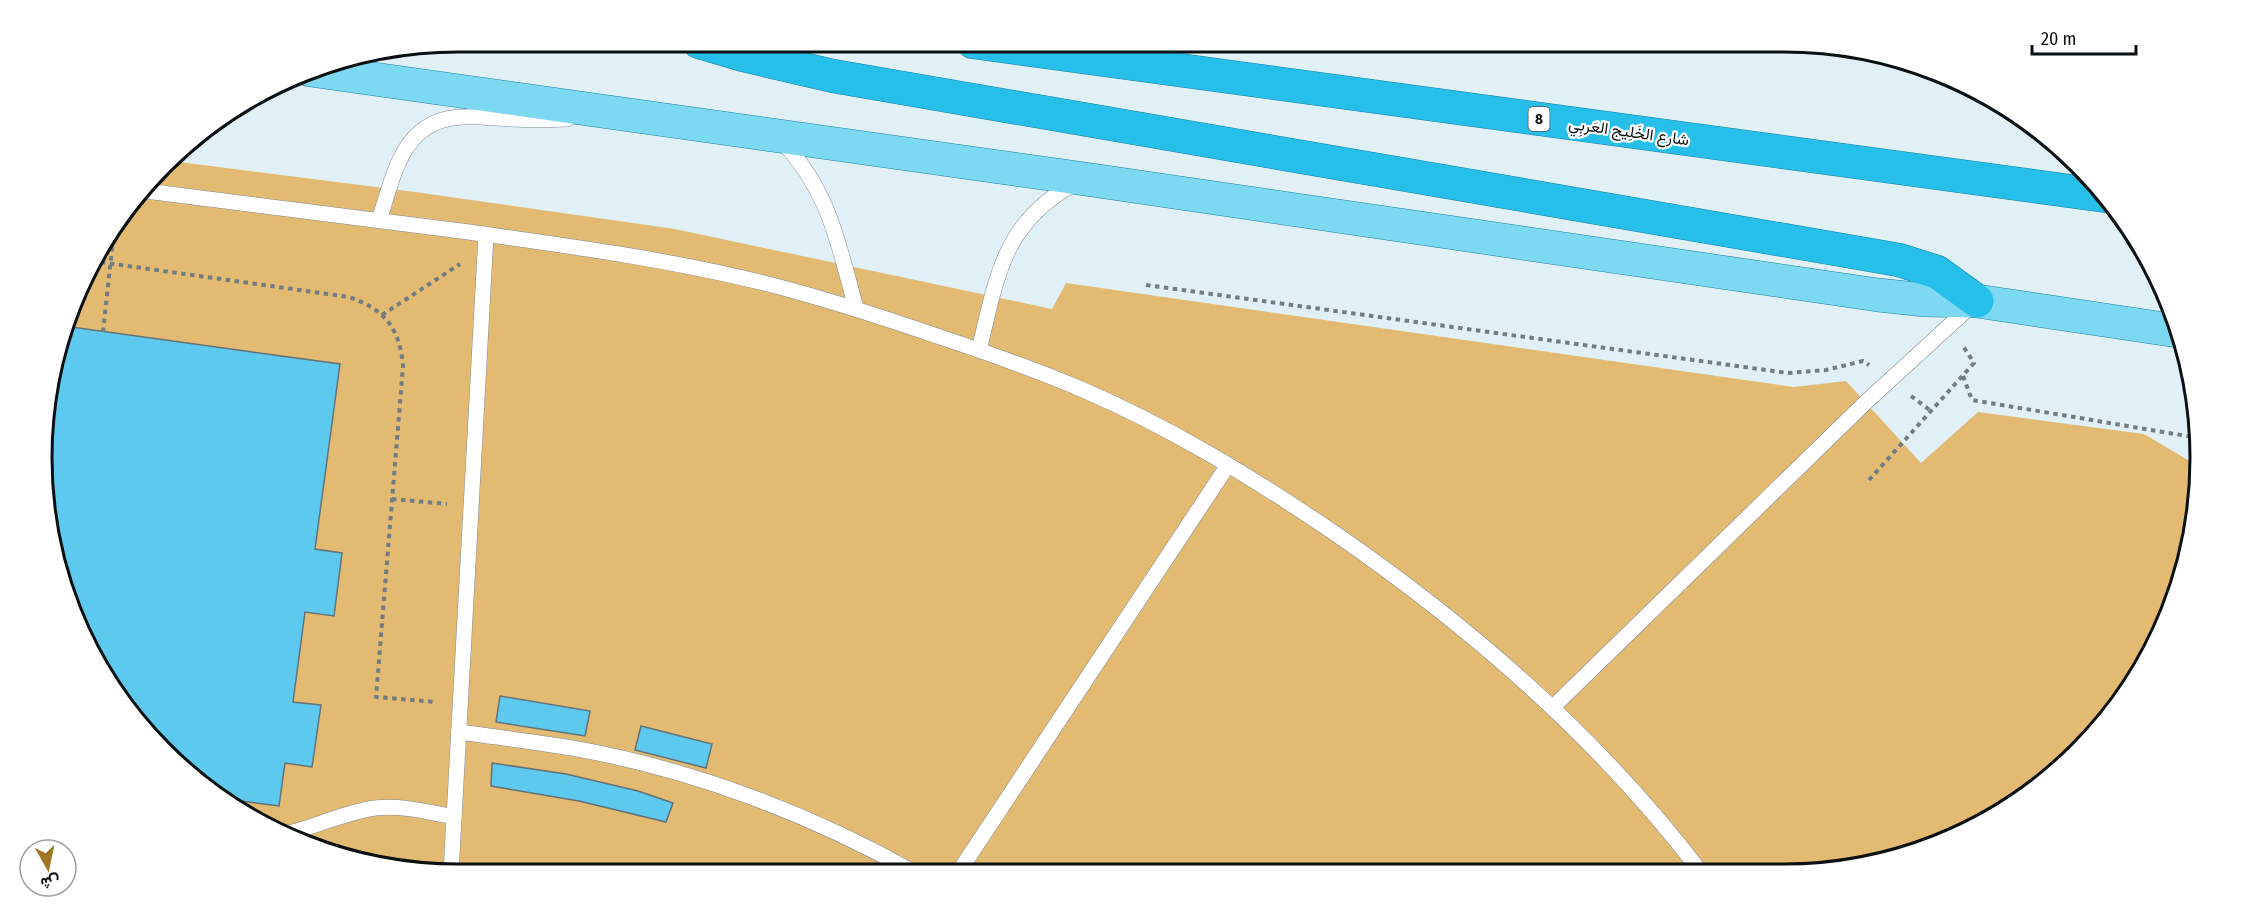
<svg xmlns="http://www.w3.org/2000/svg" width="2242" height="916" font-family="'Fira Sans Condensed',Vazirmatn,sans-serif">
<rect width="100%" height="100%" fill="#e1f0f6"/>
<path fill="#e3ba71" d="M171,161L415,192L675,229L1052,309L1066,283L1794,387L1846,381L1921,463L1978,412L2144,434L2198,466L2196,512L2178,591L2130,689L2058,771L1968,831L1839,870L458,874L325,852L204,788L112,689L74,618L50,539L46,403L64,324L98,250Z"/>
<g fill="#5ec9ee" stroke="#647177" stroke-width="1.5">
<path d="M64,326L340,364L315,549L342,553L334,616L305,612L293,702L321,705L312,767L285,763L279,806L226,799L204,788L112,689L74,618L50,539L46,403Z"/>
<path d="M500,696L590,711L585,736L496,722Z"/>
<path d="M641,726L712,744L706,768L635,750Z"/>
<path d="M492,763L566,774L638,791L673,803L666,822L579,801L491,786Z"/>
</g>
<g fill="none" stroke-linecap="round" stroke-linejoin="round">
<g stroke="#808d93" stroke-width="16">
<g id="lane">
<path d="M781,140C830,192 838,243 856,308"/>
<path d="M146,191C254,205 362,218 469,232C568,246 667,259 764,283C824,298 882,317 940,337C988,353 1035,369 1081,389C1170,427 1253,478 1333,532C1471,627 1598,737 1700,871"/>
<path d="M379,220C387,197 393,168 407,147C433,108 472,117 511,119C530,120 548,120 567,119"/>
<path d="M979,350C997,277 1003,220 1078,182"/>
<path d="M2193,528L2197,502"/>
<path d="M1553,707L1866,402L1973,304"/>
<path d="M459,732C497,737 535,742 572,748C692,769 810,814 915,873"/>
<path d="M289,833C318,826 345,812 375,808C402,805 428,812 454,817"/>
<path d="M451,873L486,235"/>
<path d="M958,873L1228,465"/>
</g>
</g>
<g stroke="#1d829e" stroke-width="34">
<path id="primary" d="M310,70L1085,179L1878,295L1925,300L1977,301L2178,331"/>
</g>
<g stroke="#1d829e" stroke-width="34">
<g id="highway">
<path d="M699,42L743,55L833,76L1899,260L1937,272L1977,301"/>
<path d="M973,42L2106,196"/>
</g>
</g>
<g stroke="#737d81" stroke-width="4" stroke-dasharray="4.5 4.5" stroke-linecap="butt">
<path d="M92,261L349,297C384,309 400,328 403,366L376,697L436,702"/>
<path d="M1146,285L1788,373L1826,370L1863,361L1869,365"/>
<path d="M382,315L460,264"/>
<path d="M103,332L114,230"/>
<path d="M1963,376L1972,400L2199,438"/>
<path d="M1911,396L1931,411"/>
<path d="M1869,480L1974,363L1963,346"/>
<path d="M392,499L447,504"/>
</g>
<use href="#lane" stroke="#fff" stroke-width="15"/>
<use href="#primary" stroke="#7dd9f2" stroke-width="33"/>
<use href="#highway" stroke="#26bfea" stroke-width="33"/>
</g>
<g text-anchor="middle" stroke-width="4.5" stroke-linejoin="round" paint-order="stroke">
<rect fill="#fff" stroke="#545859" stroke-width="1.5" x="1528.5" y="107" width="21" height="24" rx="4.5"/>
<g font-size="15" font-weight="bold" fill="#0b1012">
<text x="1539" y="124">8</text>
</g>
<g font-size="16" fill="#0b1012" stroke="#fff">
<text transform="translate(1629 131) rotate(8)" y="6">شارع الخَلِيج العَربِي</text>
</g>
</g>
<path d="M0 0H2242V916H0ZM458 52H1784A406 406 0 0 1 2190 458V458A406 406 0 0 1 1784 864H458A406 406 0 0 1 52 458V458A406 406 0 0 1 458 52Z" fill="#fff" fill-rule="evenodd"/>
<path fill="none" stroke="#0b1012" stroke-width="3" d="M458 52H1784A406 406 0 0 1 2190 458V458A406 406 0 0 1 1784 864H458A406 406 0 0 1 52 458V458A406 406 0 0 1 458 52Z"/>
<g transform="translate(48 868) rotate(171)"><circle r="28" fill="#ffffff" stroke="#9d9fa0" stroke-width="1.5"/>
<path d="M0-4.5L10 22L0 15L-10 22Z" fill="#9e7624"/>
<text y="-9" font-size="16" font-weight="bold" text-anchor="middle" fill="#0b1012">ش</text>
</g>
<path d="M2032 45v9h104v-9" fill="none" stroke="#0b1012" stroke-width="3"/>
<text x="2041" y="45" font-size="18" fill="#0b1012" stroke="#ffffff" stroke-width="4.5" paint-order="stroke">20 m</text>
</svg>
